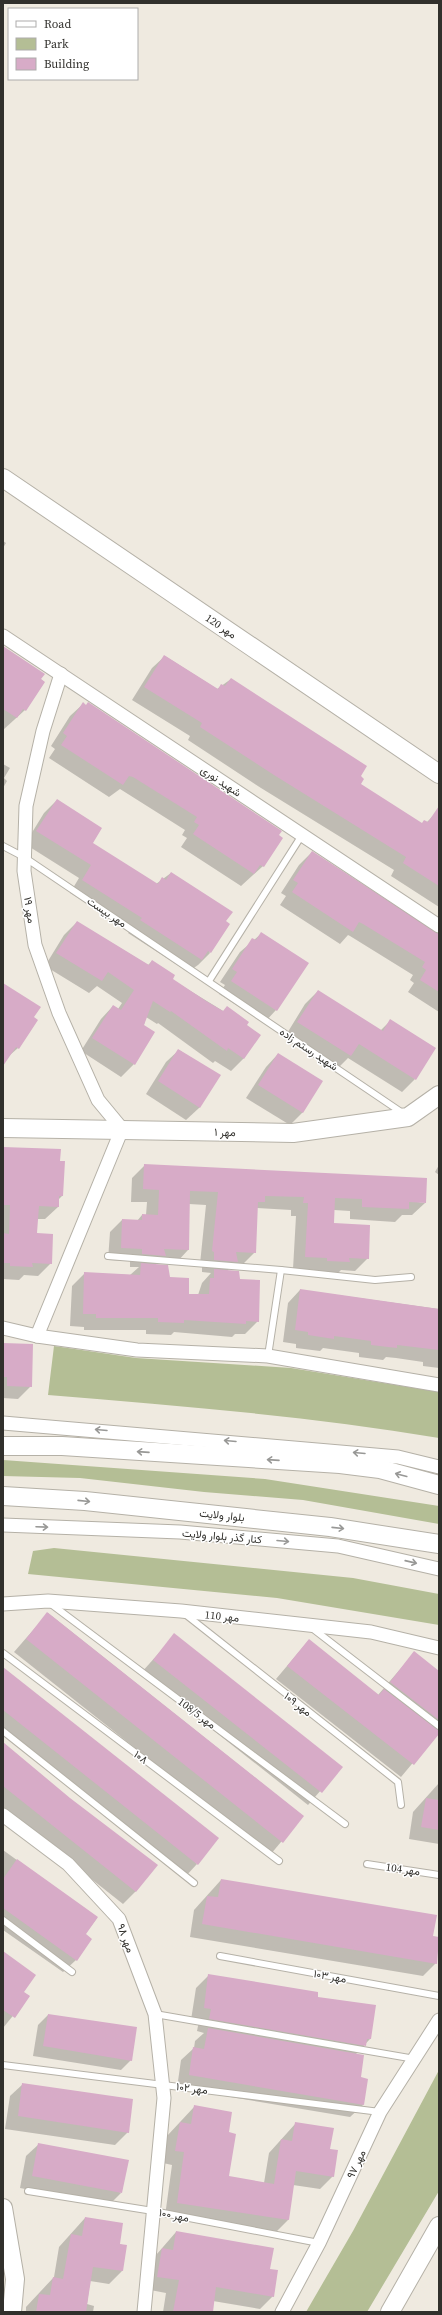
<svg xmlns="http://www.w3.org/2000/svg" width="442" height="2315" font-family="'Source Serif 4',Vazirmatn,serif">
<rect width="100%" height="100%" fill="#efeae0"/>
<g fill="#b4be95">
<path d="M54,1346L136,1358L291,1368L439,1392V1438C309,1416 179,1406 48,1395Z"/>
<path d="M3,1460L265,1479L439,1506V1524L303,1500L204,1492L80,1478L3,1476Z"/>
<path d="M54,1548L353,1578L439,1594V1625L277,1598L28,1574L33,1551Z"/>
<path d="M439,2070V2191L367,2312H306L353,2231Z"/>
</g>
<g fill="#0003" fill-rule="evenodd">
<path d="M3,541L6,543L3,548Z"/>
<path d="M3,647L44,682L25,710L3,730Z"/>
<path d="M165,656L217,689L231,679L359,776V784L422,824L426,823L434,815L439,819V907L391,876L394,870L261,788L188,740L190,736L132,700L152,668Z"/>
<path d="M83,704L263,866L241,886L181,847L187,838L182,835L185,830L120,789L109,797L49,758L55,749L51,746L70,716Z"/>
<path d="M3,764L10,768L4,778L7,781L3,788Z"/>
<path d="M57,800L91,843L156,884L171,873L210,953L198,965L188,972L128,933L130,931L70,893L79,878L25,844L44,813Z"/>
<path d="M312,852L439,935V1012L408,992L414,983L410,980L413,975L350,936L348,935L340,944L280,905L286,896L281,893L299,865Z"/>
<path d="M77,922L148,965L152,961L171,979L246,1025L244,1058L231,1071L215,1061L213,1063L158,1023L157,1024L146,1017L134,1064L121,1077L81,1051L101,1019L113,1006L118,1009L122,1003L97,986L89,993L45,966L64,935Z"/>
<path d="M262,933L276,1010L264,1023L219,994L225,985L220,982L240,952Z"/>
<path d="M3,984L33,1018L18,1048L3,1061Z"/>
<path d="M318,991L380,1031L390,1021L415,1079L402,1092L348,1058L338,1068L286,1035L305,1004Z"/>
<path d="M179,1050L219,1076L199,1108L186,1120L146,1094L166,1062Z"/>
<path d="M278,1054L303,1112L290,1125L246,1098L266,1067Z"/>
<path d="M3,1149L59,1162L62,1196L58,1200V1207L45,1219H37L36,1234L51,1263L38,1276L24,1275L19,1280L3,1279Z"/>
<path d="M145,1165L425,1203L412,1215H402L395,1222L350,1219V1211L334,1210L333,1224L368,1258L355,1271L341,1270L336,1275L314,1273L315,1270L293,1269L296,1216H291V1210L257,1208L255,1252L242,1265L234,1264L227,1271L240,1280L258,1321L245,1334H235L232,1337L174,1332L171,1335L146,1334V1330H84V1327L70,1326L72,1286L85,1273L130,1275L139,1267H130V1261L108,1260L110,1232L122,1220L137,1221L142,1215H146L147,1202H131L132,1178ZM189,1204L206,1205L200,1264H202V1272L211,1273L202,1283L198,1295H187L155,1265L159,1262L176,1263L188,1250Z"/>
<path d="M439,1165V1175L435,1172Z"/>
<path d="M300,1290L439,1309V1368L423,1366V1362L396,1358L386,1357L383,1360L359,1357V1353L323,1348L320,1351L296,1348V1344L283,1342L288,1303Z"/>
<path d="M3,1344L31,1386L18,1399L3,1398Z"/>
<path d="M48,1613L303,1816L270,1855L14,1652Z"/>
<path d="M175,1635L341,1767L308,1805L141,1673Z"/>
<path d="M309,1640L378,1695L414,1653L439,1672V1736L437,1734L401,1777L276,1679Z"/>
<path d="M3,1675L197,1864L185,1877L3,1733Z"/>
<path d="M3,1744L136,1891L123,1904L3,1809Z"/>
<path d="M439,1783V1844L409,1839L413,1812Z"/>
<path d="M3,1850L97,1918L85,1934L76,1960L63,1972L3,1930Z"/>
<path d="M221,1880L439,1938L436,1963L423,1976L190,1937L194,1910Z"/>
<path d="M3,1952L23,1992L29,1996L3,2028Z"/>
<path d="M209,1975L370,2039L356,2054L363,2105L350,2117L177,2088L181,2060L194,2048L195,2041L204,2033L197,2031L199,2021L191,2020L196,1988Z"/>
<path d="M48,2015L131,2060L121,2070L33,2056L38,2025Z"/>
<path d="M23,2084L128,2132L115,2145L5,2129L10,2096Z"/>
<path d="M194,2107L227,2133L228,2177L264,2183L269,2153L296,2123L329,2150L333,2176L320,2189L293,2185L288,2220L275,2233L165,2216L172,2165L163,2163L167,2136Z"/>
<path d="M39,2144L121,2193L109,2205L20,2188L26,2156Z"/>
<path d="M85,2218L119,2244L126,2246L122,2271L109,2284L90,2281L87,2304L94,2306L93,2312H26V2307L54,2277L59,2247Z"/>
<path d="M176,2232L269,2270L273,2296L260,2309L213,2301L212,2312H163L166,2293L145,2289L150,2262Z"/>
</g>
<g fill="#d7abc7">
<path d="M3,646L45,674L41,679L45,682L26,711L23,709L17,718L3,709Z"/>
<path d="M164,655L218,689L221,684L225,686L231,678L367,766L361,776L364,779L361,784L422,823L424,820L428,822L439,806V886L403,863L406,857L274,775L200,727L202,723L144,687Z"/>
<path d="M83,702L86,705L88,702L282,831L279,835L283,838L264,867L260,865L254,874L193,834L199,825L194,822L197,817L133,777L129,776L123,785L61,745L67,736L63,733Z"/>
<path d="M57,799L102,828L93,843L158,884L162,877L166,880L171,872L233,912L226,921L230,924L211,953L208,951L202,960L140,920L142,918L82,880L91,865L36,831Z"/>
<path d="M312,851L439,934V992L420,980L426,970L422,967L425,962L363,924L359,922L353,932L292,892L298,883L293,880Z"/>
<path d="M77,921L149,965L152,960L175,975L173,979L206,1001L223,1011L227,1006L249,1022L247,1025L261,1035L244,1059L228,1048L227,1051L171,1011L170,1012L153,1001L144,1025L155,1032L135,1065L92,1038L113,1005L121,1010L134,990L108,972L102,981L56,953Z"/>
<path d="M261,932L309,963L277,1011L231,981L237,972L232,969L252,938L256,940Z"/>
<path d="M3,983L41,1007L34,1017L38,1020L19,1049L16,1047L3,1066Z"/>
<path d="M318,990L383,1031L390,1019L436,1048L416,1080L359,1044L351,1056L297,1022Z"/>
<path d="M178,1049L221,1075L200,1108L158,1081Z"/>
<path d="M278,1053L323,1081L303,1113L258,1085Z"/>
<path d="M3,1147L61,1149L60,1161H65L63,1196H59V1207L39,1206L37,1233L53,1234L52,1264L32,1263L33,1267L10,1266V1263H3V1233L9,1234L10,1205H3Z"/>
<path d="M144,1164L427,1178L426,1203L409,1202V1209L362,1207V1199L335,1198L334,1223L370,1225L369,1259L349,1258L350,1262L327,1261V1258L305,1257L308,1203H303L304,1197L265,1196V1202H258L256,1253L236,1252L238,1262L214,1260V1252L212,1251L218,1192L190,1191L189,1250L164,1249L166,1256L142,1254V1249L121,1248L122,1219L142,1220V1214L158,1215L159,1190L143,1189Z"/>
<path d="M141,1263L168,1265L170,1277L189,1278V1294H209L210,1278H214V1269L239,1271L240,1279L260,1280L259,1322L246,1321V1324L184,1320V1323L158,1322V1318H96V1314H83L84,1272L140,1275Z"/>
<path d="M300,1289L439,1309V1350L397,1345V1348L371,1345V1341L334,1336V1339L308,1335V1332L295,1330Z"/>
<path d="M3,1343L33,1344L32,1387L7,1386V1377H3Z"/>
<path d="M47,1612L304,1816L283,1843L26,1639Z"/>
<path d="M174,1633L343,1767L322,1793L153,1660Z"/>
<path d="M309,1639L379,1695L384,1689L439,1730V1734L414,1765L287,1666Z"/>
<path d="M414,1651L439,1671V1720L390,1682Z"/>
<path d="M3,1667L219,1838L198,1865L3,1710Z"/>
<path d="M3,1742L70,1798L158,1865L136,1892L3,1786Z"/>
<path d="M426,1798L439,1800V1830L421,1827Z"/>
<path d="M17,1859L98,1917L86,1934L92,1939L77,1961L3,1908V1879Z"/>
<path d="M221,1879L437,1915L433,1936L439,1937L437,1964L202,1924L207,1896L218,1897Z"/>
<path d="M3,1951L36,1975L24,1992L30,1996L15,2018L3,2010Z"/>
<path d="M208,1974L318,1992V1997L376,2005L371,2039H367L366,2046L209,2019L211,2009L204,2008Z"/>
<path d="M48,2014L137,2027L132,2061L43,2046Z"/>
<path d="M208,2028L364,2055L361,2077L368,2079L364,2105L189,2075L193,2047L204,2049Z"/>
<path d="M22,2083L133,2099L129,2133L18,2116Z"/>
<path d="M194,2105L232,2112L229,2132L236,2134L229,2176L274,2184L281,2139L292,2141L295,2122L334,2128L330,2149L338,2150L334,2177L296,2171L289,2220L177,2203L184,2152L175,2151L180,2122L191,2124Z"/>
<path d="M38,2143L129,2160L122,2193L32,2176Z"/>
<path d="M85,2217L123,2223L120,2244L127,2245L123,2271L93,2267L86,2312H36L39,2294L50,2295L53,2277L63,2279L71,2234L82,2236Z"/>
<path d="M176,2231L274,2248L270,2269L278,2270L274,2297L216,2287L213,2312H173L179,2280L157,2277L162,2248L173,2250Z"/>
</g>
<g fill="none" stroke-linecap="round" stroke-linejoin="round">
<g stroke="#b5b1a7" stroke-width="8">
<g id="lane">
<path d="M3,846L24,857L404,1114"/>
<path d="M209,981L302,835"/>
<path d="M108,1256L281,1270L375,1280L411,1277"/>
<path d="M268,1356L281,1270"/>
<path d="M51,1604L345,1824"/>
<path d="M185,1614L398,1782L401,1805"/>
<path d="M312,1628L439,1726"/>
<path d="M3,1653L279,1861"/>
<path d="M3,1731L194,1883"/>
<path d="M367,1864L439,1875"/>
<path d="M3,1920L72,1972"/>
<path d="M220,1956L439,1996"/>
<path d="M155,2014L415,2059"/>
<path d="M3,2065L380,2112"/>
<path d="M28,2191L153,2211L319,2243"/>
</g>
</g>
<g stroke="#b5b1a7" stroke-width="15">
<g id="street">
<path d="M3,636L439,926"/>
<path d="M3,1328L37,1336L137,1350L268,1356L439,1385"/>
<path d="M37,1336L122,1129L98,1100L59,1013L35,945L24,871L26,806L43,731L61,674"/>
<path d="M3,1423L398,1457L439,1467"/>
<path d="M3,1525L180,1532L338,1546L439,1569"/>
<path d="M3,1604L48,1601L181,1611L371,1632L439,1648"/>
<path d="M3,1815L68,1864L119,1919L155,2014L164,2098L144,2312"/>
<path d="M282,2312L319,2243L380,2112L439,2020"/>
</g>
</g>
<g stroke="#b5b1a7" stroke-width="20">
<g id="secondary">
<path d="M3,478L439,774"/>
<path d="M3,1128L293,1133L408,1117L439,1095"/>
<path d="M3,1446H62L340,1464L380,1469L439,1485"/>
<path d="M3,1496L85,1501L330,1527L439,1544"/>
<path d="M3,2208L15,2279L12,2312"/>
<path d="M390,2312L439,2226"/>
</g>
</g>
<use href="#lane" stroke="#fff" stroke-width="6"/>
<use href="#street" stroke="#fff" stroke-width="13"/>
<use href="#secondary" stroke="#fff" stroke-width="18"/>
</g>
<defs><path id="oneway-shaft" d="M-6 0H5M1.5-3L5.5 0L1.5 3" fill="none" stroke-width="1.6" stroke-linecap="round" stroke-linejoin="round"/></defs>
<g stroke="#989896">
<use href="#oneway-shaft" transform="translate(101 1430) rotate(-175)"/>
<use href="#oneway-shaft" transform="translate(230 1441) rotate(-175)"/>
<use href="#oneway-shaft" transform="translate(143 1452) rotate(-176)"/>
<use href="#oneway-shaft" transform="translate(359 1453) rotate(-175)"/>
<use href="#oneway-shaft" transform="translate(273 1460) rotate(-176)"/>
<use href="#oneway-shaft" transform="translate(401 1475) rotate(-165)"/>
<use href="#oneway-shaft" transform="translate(84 1501) rotate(6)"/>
<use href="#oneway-shaft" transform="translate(42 1527) rotate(2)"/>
<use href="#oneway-shaft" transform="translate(338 1528) rotate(6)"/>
<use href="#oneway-shaft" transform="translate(283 1541) rotate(5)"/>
<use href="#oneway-shaft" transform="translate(411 1562) rotate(13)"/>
</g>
<g text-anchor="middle" stroke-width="3" stroke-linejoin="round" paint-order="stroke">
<g font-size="11" fill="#31302c" stroke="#fff">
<text transform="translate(221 626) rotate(34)" y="4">مهر 120</text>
<text transform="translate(221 781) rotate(34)" y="4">شهید نوری</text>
<text transform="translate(30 910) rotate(81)" y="4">مهر ۱۹</text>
<text transform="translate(107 912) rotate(34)" y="4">مهر بیست</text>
<text transform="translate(309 1049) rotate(34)" y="4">شهید رستم زاده</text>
<text transform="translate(225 1132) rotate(1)" y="4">مهر ۱</text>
<text transform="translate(222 1515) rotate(6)" y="4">بلوار ولایت</text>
<text transform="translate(222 1536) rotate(5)" y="4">کنار گذر بلوار ولایت</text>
<text transform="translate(222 1616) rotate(6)" y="4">مهر 110</text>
<text transform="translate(298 1704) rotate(38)" y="4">مهر ۱۰۹</text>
<text transform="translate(197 1713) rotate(37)" y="4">مهر 108/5</text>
<text transform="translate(141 1757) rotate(37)" y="4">۱۰۸</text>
<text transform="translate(403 1869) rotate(8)" y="4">مهر 104</text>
<text transform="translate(126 1938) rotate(69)" y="4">مهر ۹۸</text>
<text transform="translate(330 1976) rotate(10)" y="4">مهر ۱۰۳</text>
<text transform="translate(192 2088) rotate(7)" y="4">مهر ۱۰۲</text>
<text transform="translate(356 2164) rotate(-65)" y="4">مهر ۹۷</text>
<text transform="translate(174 2215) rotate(11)" y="4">مهر ۱۰۰</text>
</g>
</g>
<rect width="442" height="2315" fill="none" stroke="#31302c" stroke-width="8"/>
<rect x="8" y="8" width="130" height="72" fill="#ffffff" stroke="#adacab"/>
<rect x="16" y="21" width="20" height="6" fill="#ffffff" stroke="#adacab"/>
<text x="44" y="28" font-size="12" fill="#31302c">Road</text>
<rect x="16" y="38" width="20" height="12" fill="#b4be95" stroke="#adacab"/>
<text x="44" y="48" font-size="12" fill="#31302c">Park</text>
<rect x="16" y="58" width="20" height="12" fill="#d7abc7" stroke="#adacab"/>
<text x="44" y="68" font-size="12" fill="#31302c">Building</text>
</svg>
